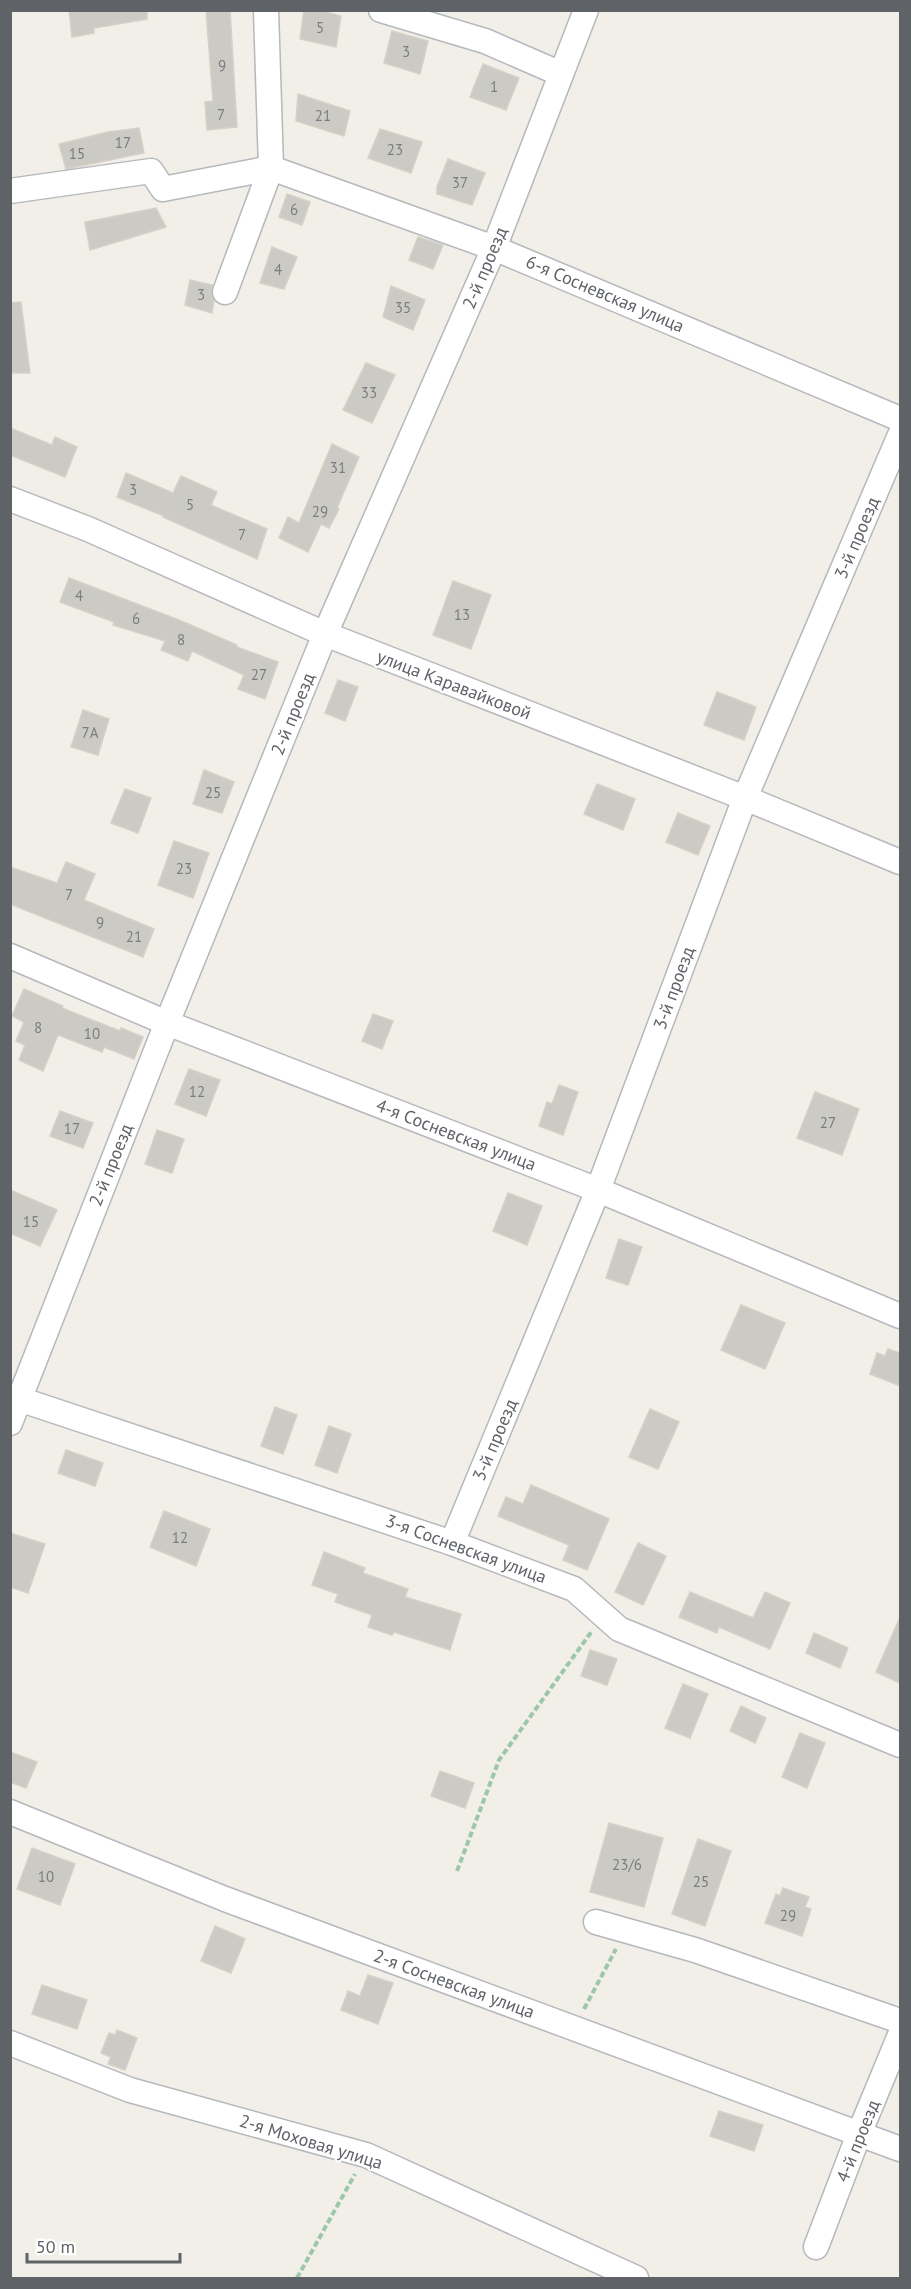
<svg xmlns="http://www.w3.org/2000/svg" width="911" height="2289" font-family="'PT Sans',sans-serif">
<rect width="100%" height="100%" fill="#f1efe8"/>
<g fill="#cccac5" stroke="#d6d1c6" stroke-width="1.5">
<path d="M69,10H147V19L94,28V33L72,37Z"/>
<path d="M206,10H230L237,127L207,130L205,102L213,101Z"/>
<path d="M304,10H318L341,16L336,47L300,39Z"/>
<path d="M392,31L428,41L420,74L384,63Z"/>
<path d="M483,64L519,78L506,110L470,97Z"/>
<path d="M298,94L350,111L344,136L296,121Z"/>
<path d="M139,128L144,153L66,169L59,144L108,132Z"/>
<path d="M380,129L422,142L411,173L368,158Z"/>
<path d="M448,159L485,173L472,205L437,194V187Z"/>
<path d="M287,194L310,202L302,225L279,217Z"/>
<path d="M156,208L166,227L90,250L85,222Z"/>
<path d="M418,237L443,245L433,269L409,260Z"/>
<path d="M272,247L297,257L284,289L260,283Z"/>
<path d="M190,280L212,285L211,294L214,301L212,313L185,305Z"/>
<path d="M391,286L425,300L413,330L383,317Z"/>
<path d="M21,302L30,373H10V303Z"/>
<path d="M366,363L395,375L372,423L343,410Z"/>
<path d="M10,428L52,445L55,437L77,447L65,477L10,455Z"/>
<path d="M332,444L359,457L337,508L339,509L329,528L321,524L308,552L279,538L288,517L299,523Z"/>
<path d="M126,473L173,493L181,476L217,492L211,505L267,529L257,559L163,517L164,516L117,497Z"/>
<path d="M69,578L179,620L237,645V647L278,662L265,699L238,689L244,675L192,651L188,661L161,650L165,641L113,625L114,622L60,602Z"/>
<path d="M453,581L491,595L471,649L433,635Z"/>
<path d="M338,680L358,687L345,721L325,713Z"/>
<path d="M717,692L756,707L744,740L704,725Z"/>
<path d="M83,710L109,719L98,755L71,747Z"/>
<path d="M204,770L234,782L222,813L193,804Z"/>
<path d="M597,784L635,799L623,830L584,814Z"/>
<path d="M125,789L151,798L138,833L111,823Z"/>
<path d="M678,813L710,826L698,855L666,842Z"/>
<path d="M174,841L209,853L193,898L158,885Z"/>
<path d="M66,862L95,874L84,900L154,929L143,957L10,904V867L57,883Z"/>
<path d="M24,989L63,1006L62,1008L120,1031L121,1028L143,1037L134,1059L104,1047L102,1052L58,1035L43,1071L19,1060L25,1045L16,1041L24,1022L12,1016Z"/>
<path d="M373,1014L393,1021L382,1049L362,1041Z"/>
<path d="M189,1069L220,1080L206,1116L175,1104Z"/>
<path d="M559,1085L578,1092L563,1135L539,1126L547,1102L552,1104Z"/>
<path d="M815,1092L859,1109L842,1155L797,1138Z"/>
<path d="M60,1111L93,1123L83,1148L50,1136Z"/>
<path d="M157,1130L184,1139L172,1173L145,1164Z"/>
<path d="M10,1190L57,1210L40,1246L10,1233Z"/>
<path d="M508,1193L542,1206L527,1245L493,1231Z"/>
<path d="M619,1239L642,1247L628,1285L606,1278Z"/>
<path d="M741,1305L785,1323L765,1369L721,1350Z"/>
<path d="M888,1349L900,1353V1386L870,1374L877,1353L885,1356Z"/>
<path d="M275,1407L297,1415L283,1454L261,1446Z"/>
<path d="M650,1409L679,1422L658,1469L629,1457Z"/>
<path d="M329,1426L351,1434L337,1473L315,1465Z"/>
<path d="M66,1450L103,1463L95,1486L58,1473Z"/>
<path d="M531,1485L609,1519L587,1570L563,1560L569,1545L498,1516L506,1497L523,1504Z"/>
<path d="M164,1511L210,1529L196,1566L150,1547Z"/>
<path d="M10,1533L45,1544L28,1593L10,1587Z"/>
<path d="M638,1543L666,1556L643,1605L615,1592Z"/>
<path d="M324,1552L365,1568L363,1573L408,1589L405,1597L461,1614L450,1650L394,1632L392,1635L368,1627L372,1615L335,1602L338,1594L312,1585Z"/>
<path d="M690,1592L753,1618L765,1592L790,1603L770,1649L719,1627L717,1633L679,1617Z"/>
<path d="M900,1617V1683L876,1672Z"/>
<path d="M814,1633L848,1648L840,1668L806,1653Z"/>
<path d="M590,1650L617,1659L607,1685L581,1676Z"/>
<path d="M683,1684L708,1694L690,1738L665,1728Z"/>
<path d="M741,1706L766,1718L755,1743L730,1731Z"/>
<path d="M800,1733L825,1743L807,1788L782,1777Z"/>
<path d="M10,1752L37,1762L26,1788L10,1782Z"/>
<path d="M440,1771L474,1783L465,1808L431,1796Z"/>
<path d="M609,1823L663,1838L644,1907L590,1892Z"/>
<path d="M698,1839L731,1851L705,1926L672,1914Z"/>
<path d="M32,1848L75,1864L60,1905L17,1889Z"/>
<path d="M783,1888L809,1897L805,1907L811,1909L802,1936L765,1923L776,1894L780,1896Z"/>
<path d="M215,1926L245,1939L231,1973L201,1961Z"/>
<path d="M368,1975L393,1983L378,2024L341,2010L348,1991L360,1996Z"/>
<path d="M42,1985L87,2000L77,2029L32,2014Z"/>
<path d="M117,2030L137,2038L125,2070L108,2064L111,2057L101,2053L109,2033L115,2035Z"/>
<path d="M719,2111L763,2125L754,2151L710,2136Z"/>
</g>
<g fill="none" stroke-linecap="round" stroke-linejoin="round">
<g stroke="#b5b8bc" stroke-width="27">
<g id="minor">
<path d="M381,10L485,41L561,74"/>
<path d="M271,168L494,248L900,419"/>
<path d="M10,191L151,171L163,189L271,168"/>
<path d="M225,292L271,168L266,10"/>
<path d="M10,499L88,529L325,634L745,798L900,862"/>
<path d="M10,956L167,1023L598,1190L900,1316"/>
<path d="M10,1396L452,1543L574,1589L619,1629L900,1745"/>
<path d="M10,1423L167,1023L325,634L494,248L586,10"/>
<path d="M452,1543L598,1190L745,798L900,435"/>
<path d="M10,1812L225,1899L900,2149"/>
<path d="M596,1922L695,1950L900,2021"/>
<path d="M10,2043L130,2090L366,2155L636,2278"/>
<path d="M816,2247L859,2134L900,2035"/>
</g>
</g>
<g stroke="#9cc7a9" stroke-width="4" stroke-dasharray="6 3" stroke-linecap="butt">
<path d="M457,1871L499,1760L592,1631"/>
<path d="M584,2009L616,1949"/>
<path d="M297,2278L355,2174"/>
</g>
<use href="#minor" stroke="#fff" stroke-width="24"/>
</g>
<g text-anchor="middle" stroke-width="4.5" stroke-linejoin="round" paint-order="stroke">
<g font-size="15" fill="#7a7d7f">
<text x="320" y="33">5</text>
<text x="406" y="57">3</text>
<text x="222" y="71">9</text>
<text x="494" y="92">1</text>
<text x="221" y="120">7</text>
<text x="323" y="121">21</text>
<text x="123" y="148">17</text>
<text x="395" y="155">23</text>
<text x="77" y="159">15</text>
<text x="460" y="188">37</text>
<text x="294" y="215">6</text>
<text x="278" y="275">4</text>
<text x="201" y="300">3</text>
<text x="403" y="313">35</text>
<text x="369" y="398">33</text>
<text x="338" y="473">31</text>
<text x="133" y="495">3</text>
<text x="190" y="510">5</text>
<text x="320" y="517">29</text>
<text x="242" y="540">7</text>
<text x="79" y="601">4</text>
<text x="462" y="620">13</text>
<text x="136" y="624">6</text>
<text x="181" y="645">8</text>
<text x="259" y="680">27</text>
<text x="90" y="738">7А</text>
<text x="213" y="798">25</text>
<text x="184" y="874">23</text>
<text x="69" y="900">7</text>
<text x="100" y="928">9</text>
<text x="134" y="942">21</text>
<text x="38" y="1033">8</text>
<text x="92" y="1039">10</text>
<text x="197" y="1097">12</text>
<text x="828" y="1128">27</text>
<text x="72" y="1134">17</text>
<text x="31" y="1227">15</text>
<text x="180" y="1543">12</text>
<text x="627" y="1870">23/6</text>
<text x="46" y="1882">10</text>
<text x="701" y="1887">25</text>
<text x="788" y="1921">29</text>
</g>
<g font-size="18" fill="#5f6368" stroke="#fff">
<text transform="translate(485 268) rotate(-67)" y="6">2-й проезд</text>
<text transform="translate(605 294) rotate(23)" y="6">6-я Сосневская улица</text>
<text transform="translate(857 538) rotate(-67)" y="6">3-й проезд</text>
<text transform="translate(454 685) rotate(21)" y="6">улица Каравайковой</text>
<text transform="translate(293 714) rotate(-68)" y="6">2-й проезд</text>
<text transform="translate(674 988) rotate(-70)" y="6">3-й проезд</text>
<text transform="translate(456 1135) rotate(21)" y="6">4-я Сосневская улица</text>
<text transform="translate(111 1165) rotate(-68)" y="6">2-й проезд</text>
<text transform="translate(495 1440) rotate(-67)" y="6">3-й проезд</text>
<text transform="translate(466 1549) rotate(20)" y="6">3-я Сосневская улица</text>
<text transform="translate(454 1984) rotate(20)" y="6">2-я Сосневская улица</text>
<text transform="translate(858 2141) rotate(-68)" y="6">4-й проезд</text>
<text transform="translate(311 2142) rotate(17)" y="6">2-я Моховая улица</text>
</g>
</g>
<rect width="911" height="2289" fill="none" stroke="#5f6368" stroke-width="24"/>
<path d="M27 2253v9h153v-9" fill="none" stroke="#5f6368" stroke-width="3"/>
<text x="36" y="2253" font-size="18" fill="#5f6368" stroke="#ffffff" stroke-width="4.5" paint-order="stroke">50 m</text>
</svg>
